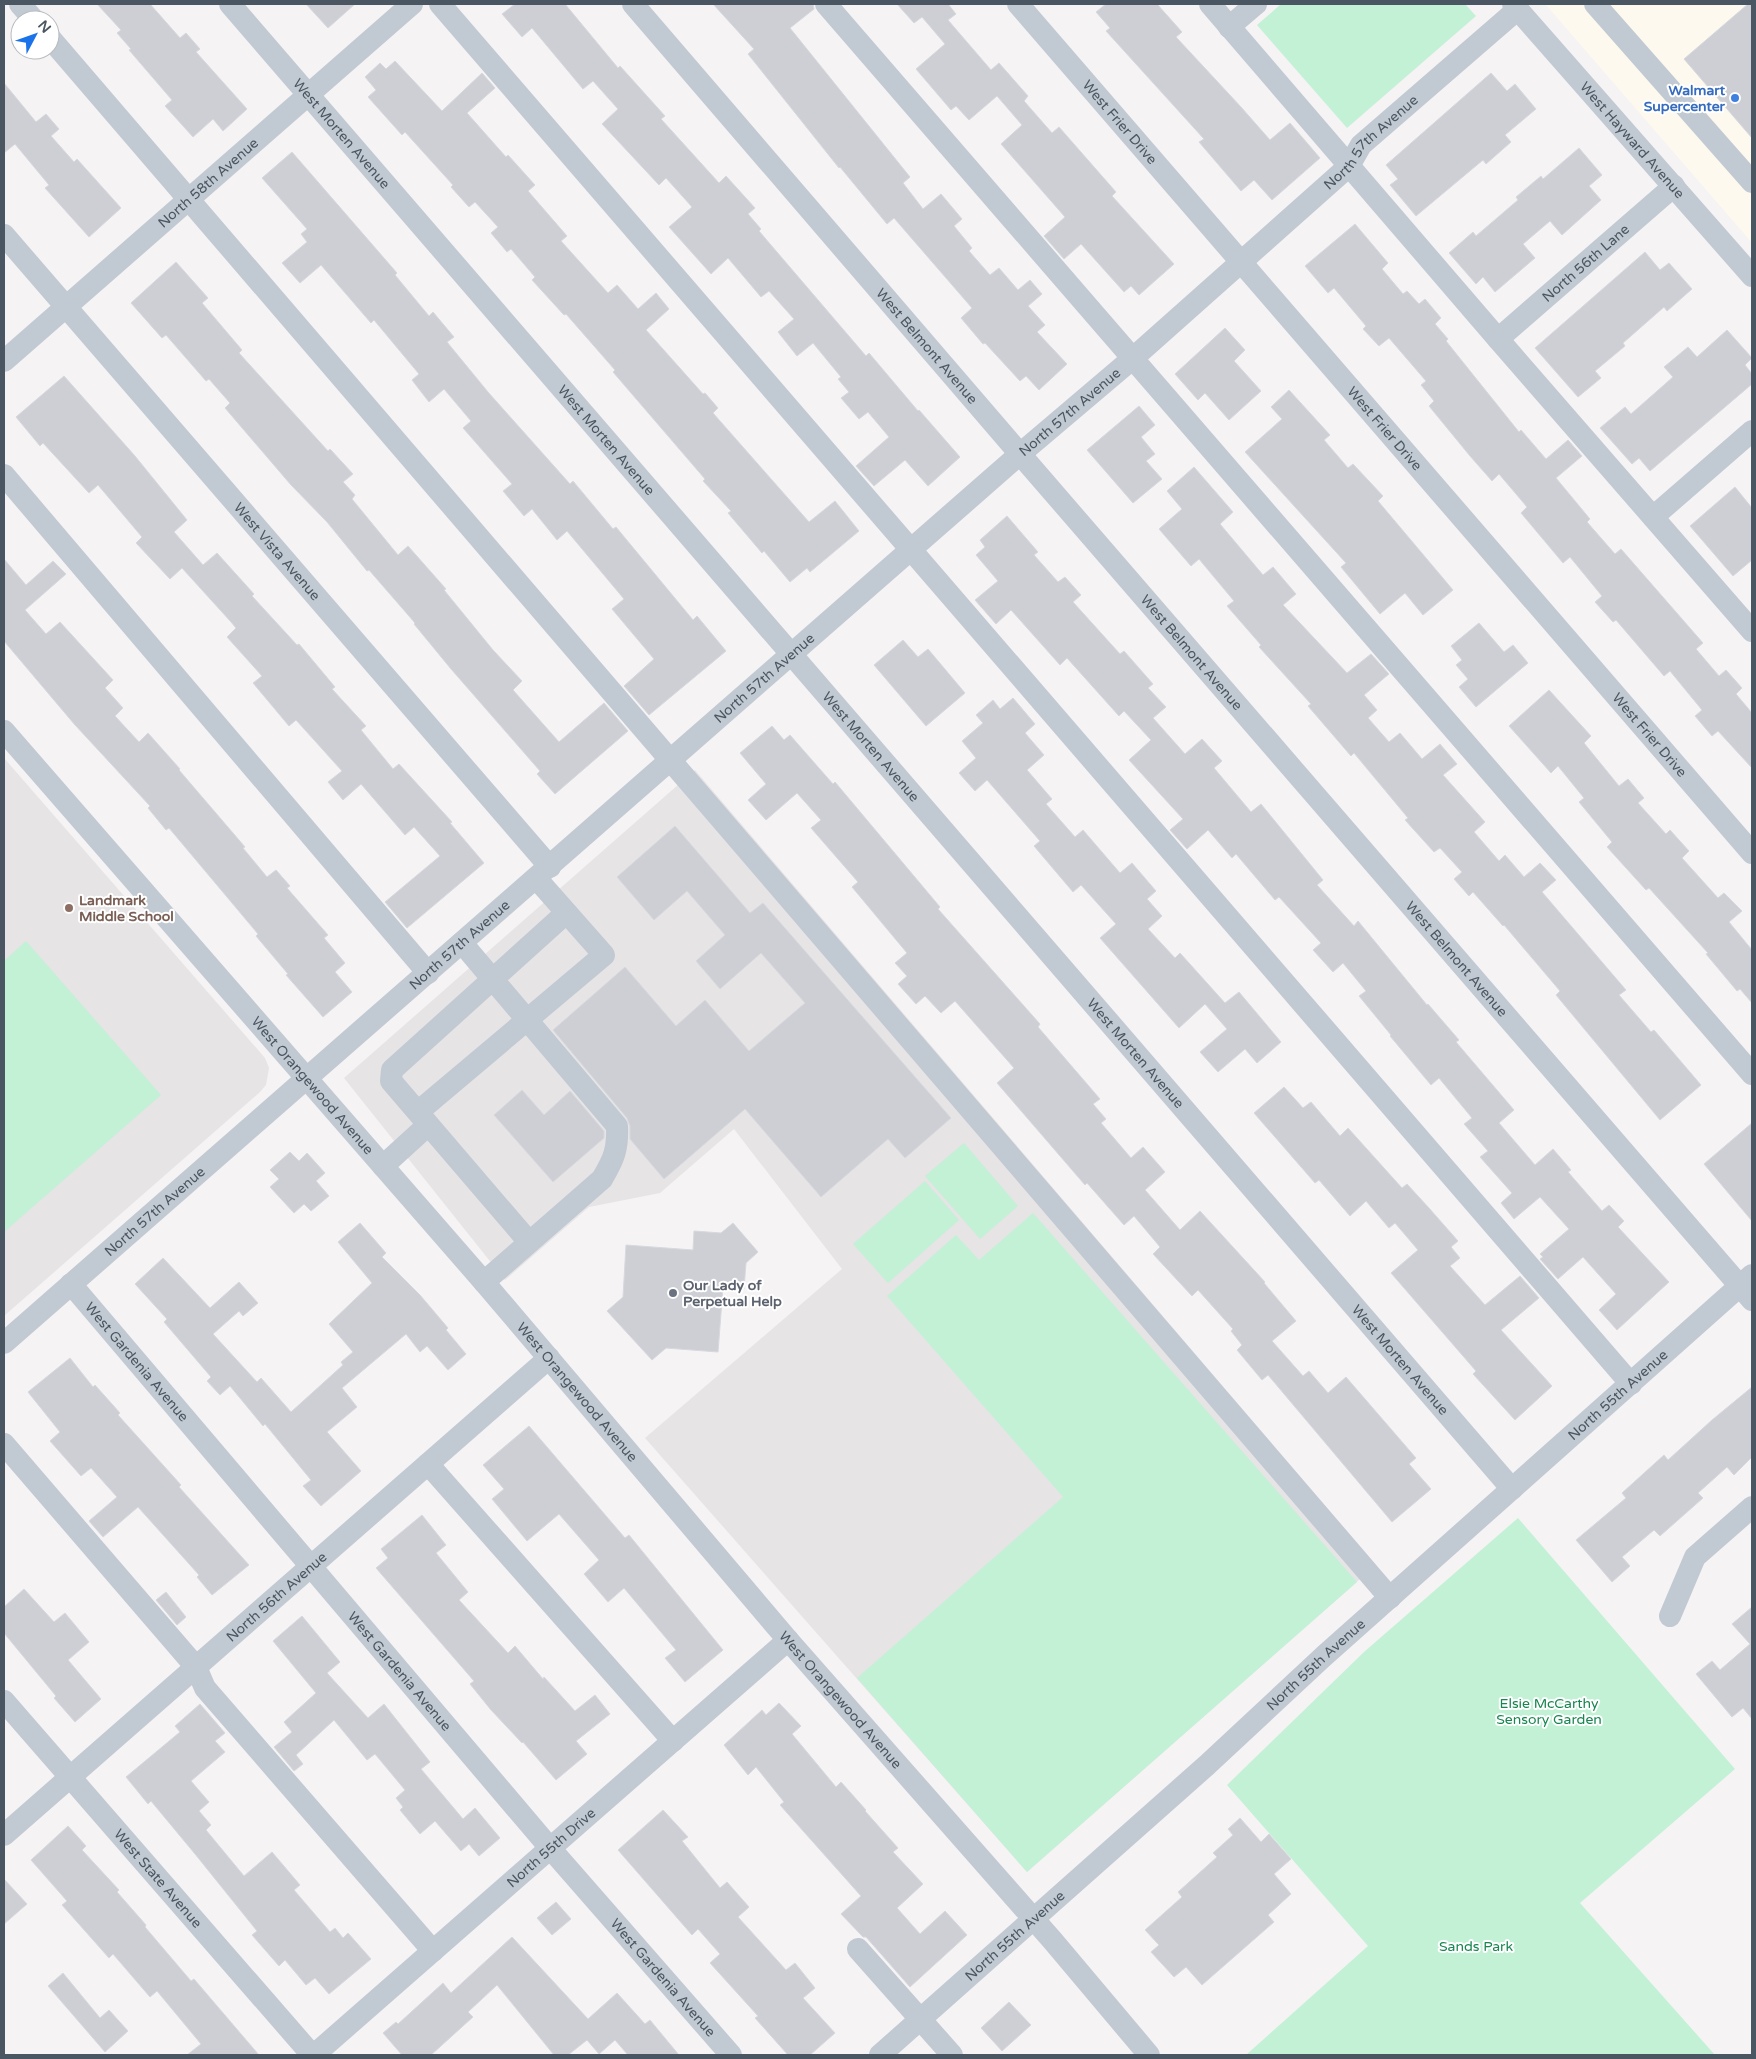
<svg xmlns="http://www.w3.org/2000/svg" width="1756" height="2059" font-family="'Varela Round',sans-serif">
<rect width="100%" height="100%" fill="#f5f3f3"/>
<path fill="#fdf9ef" d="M1545,4H1752V243L1571,34Z"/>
<g fill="#e6e4e5">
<path d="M4,758L265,1058L269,1068L266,1085L259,1093L4,1316Z"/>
<path d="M695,770L1376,1565L1027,1872L645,1438L842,1269L734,1129L660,1193L589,1207L505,1280L344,1078Z"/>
</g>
<g fill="#c3f1d5">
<path d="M1281,4H1465L1476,16L1347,128L1257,25Z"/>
<path d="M26,941L161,1095L4,1232V961Z"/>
<path d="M964,1143L1018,1206L980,1239L925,1176Z"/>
<path d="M925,1181L959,1220L888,1283L853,1244Z"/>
<path d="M1033,1213L1357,1582L1027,1872L857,1678L1063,1497L887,1296L956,1235L979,1260Z"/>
<path d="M1518,1518L1735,1769L1580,1903L1715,2055H1246L1368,1946L1227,1785L1364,1652Z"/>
</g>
<g fill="#cdcfd5" stroke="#d7d9de">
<path d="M97,4H150L180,38L186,33L200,49L196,52L247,109L223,131L213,119L193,137L165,106L172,100L129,50L131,49L117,33L121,30Z"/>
<path d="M306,4H355L328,28Z"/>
<path d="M515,4H565L618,68L620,66L665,116L661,119L719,183L726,176L755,208L748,214L761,229L759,231L866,356L869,353L918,411L919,410L960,457L928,486L905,460L874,486L856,466L889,437L868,412L859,419L841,398L849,392L838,379L841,377L813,343L797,356L778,332L794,319L769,291L761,297L728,258L711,274L669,227L692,207L666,178L659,185L602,124L618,109L593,81L583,89L532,28L522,37L502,14Z"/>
<path d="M713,4H813L814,9L790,28L910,177L903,183L923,209L941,194L962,219L954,226L972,248L969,251L990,275L999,268L1018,290L1030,280L1042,294L1028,306L1045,325L1037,332L1067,364L1039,390L1026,376L1020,381L985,343L983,344L961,318L972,308L894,218L887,224L840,167L839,168L748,54L754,49Z"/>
<path d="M897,4H948L956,14L948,20L991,70L999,63L1028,96L1024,101L1052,133L1059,127L1116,192L1112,196L1174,264L1139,295L1131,286L1124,292L1081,244L1064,259L1044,236L1065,217L1001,144L1022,125L997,96L969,120L956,106L951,110L916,69L945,44L922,17L914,23Z"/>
<path d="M1106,4H1157L1182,32L1176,37L1241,107L1270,140L1290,123L1320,158L1272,200L1254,180L1241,191L1199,142L1204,139L1106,31L1110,28L1096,12Z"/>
<path d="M1748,4H1752V138L1684,59Z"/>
<path d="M395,61L442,111L482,73L495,88L467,113L506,157L508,155L535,185L528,191L567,236L561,241L608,293L617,285L638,309L656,293L669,309L646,330L703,394L705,393L718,408L713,413L809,522L835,501L859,531L810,572L807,568L790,582L764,551L762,553L728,513L731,511L703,481L705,479L613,372L615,370L566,314L564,315L532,280L535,277L511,249L507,252L491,233L498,227L475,202L469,207L451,187L453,185L405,132L402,135L368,97L376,90L365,77L380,63L386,69Z"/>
<path d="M1491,73L1507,91L1515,84L1536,109L1505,135L1511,142L1486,164L1483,160L1416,216L1390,185L1398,179L1386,165Z"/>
<path d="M4,83L36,122L46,114L59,129L51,136L74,162L77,159L121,208L89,237L45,188L49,185L15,144L4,153Z"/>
<path d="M1579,148L1602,175L1589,186L1601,200L1562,235L1550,221L1523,244L1535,258L1495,292L1483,277L1476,284L1449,253L1473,232L1476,236L1518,200L1516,197L1541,176L1543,179Z"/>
<path d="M292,152L397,273L395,275L429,316L433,312L454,337L447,342L488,392L570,484L573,481L613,529L616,527L693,620L697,616L726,651L649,715L624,686L654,659L612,609L624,599L567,531L557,540L532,509L524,516L503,491L512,484L463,428L471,421L444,389L429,402L412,380L419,374L374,320L371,323L321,265L300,283L282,263L307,242L301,234L307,229L262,178Z"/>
<path d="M1355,224L1388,263L1382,269L1403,294L1407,291L1419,304L1425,299L1441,318L1435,324L1448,339L1446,341L1519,432L1521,430L1546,459L1568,440L1582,456L1556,478L1590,519L1587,522L1615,554L1621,549L1703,643L1696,649L1719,676L1726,670L1742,688L1736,694L1752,713V768L1718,731L1712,736L1695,716L1702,710L1670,671L1664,676L1616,620L1613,622L1595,602L1602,596L1570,557L1563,563L1521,513L1527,507L1499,474L1492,481L1470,456L1429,406L1434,401L1421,385L1426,381L1389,338L1379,346L1363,329L1366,326L1334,288L1328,293L1305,266Z"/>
<path d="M1645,252L1660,270L1669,263L1692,289L1667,311L1664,307L1623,343L1625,346L1595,371L1601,378L1578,397L1535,348Z"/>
<path d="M176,262L208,298L202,303L242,350L239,353L328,451L330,449L353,474L343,482L355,495L352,499L398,555L408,546L446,589L444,590L493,650L522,681L513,690L559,742L604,703L628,731L555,794L537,774L540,771L451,669L414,624L415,623L369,570L367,571L327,522L291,485L225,408L230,403L209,379L206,381L166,335L162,338L131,303Z"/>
<path d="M1225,328L1245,350L1234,361L1261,391L1229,420L1205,393L1198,400L1175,374Z"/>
<path d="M1727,330L1752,358L1745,365L1752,374V384L1650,471L1639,458L1632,464L1600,428L1625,407L1631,414L1673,377L1664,367L1688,347L1697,357Z"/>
<path d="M64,376L135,456L187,520L174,532L203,565L217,553L254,594L252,596L297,645L299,644L335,687L332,689L366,726L361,730L393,769L399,764L452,822L450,823L484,863L407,928L385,902L440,856L414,827L405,835L361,784L343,800L328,782L342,771L296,720L289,726L253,683L262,676L227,637L236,628L231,622L182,568L170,579L136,543L142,537L98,485L89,493L43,443L40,446L16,417Z"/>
<path d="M1289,390L1330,435L1324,440L1348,468L1353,464L1383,496L1378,501L1453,590L1423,615L1405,593L1380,614L1341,567L1346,563L1245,452L1282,419L1271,407Z"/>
<path d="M1139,406L1155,425L1141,437L1155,454L1146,461L1162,479L1133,503L1087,450Z"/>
<path d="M1194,467L1233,512L1220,524L1263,575L1273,567L1296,594L1283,605L1347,673L1371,654L1389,674L1364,695L1377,710L1368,718L1389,742L1400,733L1422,759L1440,744L1457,764L1443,775L1485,822L1474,832L1499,861L1505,855L1524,877L1540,863L1556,880L1542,892L1626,990L1619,995L1651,1032L1654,1030L1701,1085L1660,1120L1556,995L1560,991L1504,925L1503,926L1473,892L1469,896L1454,879L1462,872L1440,848L1434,852L1405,820L1408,818L1354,753L1351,756L1308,706L1311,704L1259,647L1261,645L1227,606L1234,601L1199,559L1191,566L1159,529L1182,509L1167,491Z"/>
<path d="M1735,487L1752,508V560L1733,576L1690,526Z"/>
<path d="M1007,516L1038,552L1034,555L1058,582L1065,577L1081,595L1073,602L1120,654L1124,651L1153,684L1148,688L1166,707L1153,718L1185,754L1202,739L1222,761L1214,768L1251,812L1261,804L1323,880L1317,885L1354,926L1358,921L1427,1005L1428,1004L1459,1040L1456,1042L1514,1110L1499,1123L1535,1165L1553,1149L1571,1170L1568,1172L1602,1211L1609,1205L1624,1221L1618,1227L1669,1282L1617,1330L1599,1310L1616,1294L1583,1257L1558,1279L1540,1259L1543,1257L1540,1254L1569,1229L1540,1197L1514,1219L1501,1203L1512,1193L1480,1157L1488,1151L1464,1124L1472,1118L1439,1078L1431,1085L1390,1036L1391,1035L1359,996L1366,991L1343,963L1333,972L1313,950L1321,943L1279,897L1275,900L1236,854L1232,858L1208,830L1187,849L1170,830L1183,819L1129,760L1151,740L1124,711L1119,716L1067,658L1060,665L1011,610L996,624L975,600L998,581L976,555L985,547L980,540Z"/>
<path d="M4,559L26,585L53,561L66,574L25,610L46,634L60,622L113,680L105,688L123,708L115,716L139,742L148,733L180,769L179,770L245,847L243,848L267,877L276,870L290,886L287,888L328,935L324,938L345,963L335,972L352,992L323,1017L286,975L288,974L256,936L258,934L169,828L166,830L148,808L150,806L75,725L4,641Z"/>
<path d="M1479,623L1504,652L1513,645L1528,663L1476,707L1459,687L1468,679L1456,665L1462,660L1451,646Z"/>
<path d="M903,640L918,657L928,649L965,693L926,726L874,665Z"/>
<path d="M1549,690L1591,736L1584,743L1619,786L1628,779L1644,798L1638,803L1666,834L1670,830L1689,851L1682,858L1718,898L1724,893L1742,911L1729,922L1752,950V1003L1740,989L1737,991L1706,954L1708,953L1649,888L1646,890L1607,847L1612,842L1579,802L1584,798L1558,766L1551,773L1509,726Z"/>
<path d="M1013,698L1035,724L1025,733L1044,755L1027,770L1052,799L1046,804L1075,837L1083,830L1120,873L1132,863L1156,891L1147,899L1162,916L1148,929L1175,958L1180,953L1225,1003L1239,992L1281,1042L1257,1063L1245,1049L1218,1072L1200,1052L1227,1029L1205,1004L1179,1028L1100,938L1116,924L1081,885L1073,892L1034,846L1040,841L987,780L975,791L959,773L976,758L962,741L983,723L976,715L993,700L1000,709Z"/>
<path d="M772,726L784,740L790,735L833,784L835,782L940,907L938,909L1040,1024L1038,1027L1100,1099L1093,1104L1106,1119L1101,1123L1131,1158L1143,1147L1165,1172L1145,1190L1180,1230L1200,1211L1265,1282L1264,1283L1296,1321L1272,1341L1303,1376L1309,1371L1328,1393L1346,1377L1416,1458L1409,1464L1431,1489L1392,1522L1268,1375L1262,1380L1237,1350L1242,1345L1231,1331L1233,1329L1198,1290L1192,1296L1153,1254L1160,1247L1134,1216L1124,1225L1087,1183L1085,1185L997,1083L1014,1068L955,1001L941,1013L925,996L916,1004L898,984L907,976L895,963L907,953L852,887L858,882L811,828L821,820L797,793L766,820L748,800L766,784L740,753Z"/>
<path d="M675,826L750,913L763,903L951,1118L905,1158L888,1139L821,1197L745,1109L664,1179L630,1139V1126L627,1118L553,1030L625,967L676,1026L705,1000L749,1051L805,1003L761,953L720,989L696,961L725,935L687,891L654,920L617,877Z"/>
<path d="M1284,1087L1303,1108L1311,1102L1340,1136L1348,1128L1402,1188L1407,1184L1429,1208L1458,1241L1451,1247L1460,1258L1450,1266L1485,1305L1520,1276L1539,1298L1501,1330L1552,1386L1515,1420L1473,1374L1476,1371L1391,1273L1418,1250L1395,1223L1389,1228L1366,1201L1350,1216L1319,1180L1315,1183L1254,1113Z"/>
<path d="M522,1090L544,1115L570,1091L604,1131V1138L553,1182L494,1115Z"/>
<path d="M1752,1123V1221L1704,1164Z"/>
<path d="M290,1152L299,1161L307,1153L325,1173L316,1181L329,1196L311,1211L304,1204L294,1213L270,1187L279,1179L270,1170Z"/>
<path d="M360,1223L386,1253L382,1257L420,1295L448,1328L446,1330L466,1354L448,1370L427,1346L420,1352L406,1334L342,1388L357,1407L327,1432L361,1471L321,1506L303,1486L311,1480L265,1424L263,1426L230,1386L220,1395L207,1381L211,1377L164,1322L167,1319L135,1284L163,1258L210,1308L239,1282L258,1303L243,1316L239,1311L213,1334L257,1382L261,1378L291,1412L343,1365L341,1362L353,1352L329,1324L372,1283L338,1242Z"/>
<path d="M733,1223L758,1252L746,1263L744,1289L723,1287L718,1352L666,1348L652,1360L607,1311L623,1297L626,1245L693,1250L694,1231L721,1233Z"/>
<path d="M70,1358L93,1387L95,1385L120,1413L118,1415L181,1485L179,1487L249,1565L212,1595L197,1577L199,1575L138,1507L103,1537L89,1521L117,1497L91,1468L81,1476L50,1441L60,1432L28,1392Z"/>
<path d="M1752,1387V1457L1734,1475L1727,1467L1698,1493L1703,1498L1660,1536L1654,1530L1622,1557L1630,1566L1612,1582L1576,1540L1626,1498L1622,1493L1664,1455L1668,1460L1712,1420Z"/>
<path d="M529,1426L625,1538L629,1535L723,1650L685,1682L665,1658L676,1650L624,1588L608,1602L584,1574L599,1560L559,1514L527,1541L492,1499L504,1489L483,1465Z"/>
<path d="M422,1515L446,1545L436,1553L468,1592L459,1600L508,1653L515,1646L543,1679L544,1677L575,1711L595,1695L610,1714L576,1741L587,1754L556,1780L523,1742L522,1743L491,1710L470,1684L474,1681L376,1568L388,1558L381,1549Z"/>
<path d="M24,1589L54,1622L65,1613L89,1642L68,1660L101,1699L75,1722L54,1698L56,1696L4,1633V1607Z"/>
<path d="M166,1592L186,1617L177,1625L156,1600Z"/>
<path d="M1752,1607V1719L1743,1708L1732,1717L1696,1674L1712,1661L1720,1670L1750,1644L1732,1624Z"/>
<path d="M302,1616L340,1662L327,1673L368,1718L384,1704L430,1762L421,1769L463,1819L475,1808L500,1838L479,1856L469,1844L461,1851L435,1821L420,1834L400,1810L403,1807L396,1798L405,1790L375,1754L367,1760L334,1720L296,1755L303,1764L294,1771L274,1747L292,1732L284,1722L316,1693L273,1641Z"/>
<path d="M779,1703L801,1726L792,1734L836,1787L841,1782L866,1810L865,1811L898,1848L893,1852L923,1884L897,1908L920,1934L945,1911L967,1935L910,1987L866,1937H863L841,1914L861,1896L780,1805L784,1802L756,1767L748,1775L724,1745L762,1710L766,1715Z"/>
<path d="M200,1704L225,1733L215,1741L225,1752L191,1781L209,1802L199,1811L211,1825L206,1830L244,1876L272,1852L300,1885L294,1890L330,1932L335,1928L343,1938L348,1933L371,1959L329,1994L315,1978L306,1985L285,1960L279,1966L252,1935L257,1931L195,1854L151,1801L148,1804L126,1777L180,1732L175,1726Z"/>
<path d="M663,1810L688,1837L682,1841L720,1888L727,1882L749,1907L738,1917L786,1970L795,1963L815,1988L803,1998L835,2033L810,2055H788L755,2018L758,2016L710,1963L720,1954L698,1929L692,1935L618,1850Z"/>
<path d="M1240,1818L1261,1842L1269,1834L1291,1859L1274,1874L1291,1894L1268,1915L1274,1922L1202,1985L1186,1967L1174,1977L1151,1952L1159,1945L1145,1930L1182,1897L1178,1892L1217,1857L1213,1853L1233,1835L1228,1829Z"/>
<path d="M68,1826L86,1846L82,1850L119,1890L117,1892L146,1925L145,1927L191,1981L194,1979L259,2055H187L201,2044L157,1991L150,1997L113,1954L109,1958L62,1905L67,1901L31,1860Z"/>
<path d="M4,1879L27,1904L4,1924Z"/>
<path d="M556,1902L571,1919L552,1935L537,1918Z"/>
<path d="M512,1937L588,2019L617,1993L645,2024L650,2020L679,2055H628L615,2040L599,2054L587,2040L568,2055H554L497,1985L468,2012L473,2017L431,2055H402L383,2033L396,2022L398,2024L443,1983L451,1993Z"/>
<path d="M63,1973L100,2018L109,2010L128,2031L105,2052L48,1986Z"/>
<path d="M1009,2002L1031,2025L1002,2051L981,2028Z"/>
</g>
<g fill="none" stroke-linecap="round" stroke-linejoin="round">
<g stroke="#c1cad2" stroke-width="22">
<path d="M20,4L34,20"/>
<path id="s1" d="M230,4L1512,1489"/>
<path d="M440,4L1631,1384"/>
<path id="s2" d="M633,4L1020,454L1752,1300"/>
<path d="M826,4L1752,1074"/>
<path id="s3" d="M1018,4L1752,853"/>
<path d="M1210,4L1498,339L1752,631"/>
<path id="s4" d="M1513,4L1752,276"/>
<path d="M1595,4L1752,182"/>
<path d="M1229,27L1256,4"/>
<path d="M50,38L1390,1598"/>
<path id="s5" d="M4,235L550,867"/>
<path id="s6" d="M1498,339L1674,186"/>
<path id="s7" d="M4,361L412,4"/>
<path d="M4,475L428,973"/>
<path d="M1653,517L1752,431"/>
<path id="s8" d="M4,731L484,1282L788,1640L1053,1941L1149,2055"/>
<path d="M462,943L617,1126C618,1149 614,1159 602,1179L484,1282"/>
<path d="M419,1111L604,955L536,878"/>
<path d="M383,1166L428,1125"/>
<path d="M529,1242L391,1081L392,1070L566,913"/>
<path id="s9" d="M71,1284L550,1848L731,2055"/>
<path id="s10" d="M4,1343L1020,454L1132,359L1349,166L1361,145L1518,9"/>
<path d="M4,1444L196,1667L205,1688L433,1951"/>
<path d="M428,1464L673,1741"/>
<path d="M1670,1616L1695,1557L1752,1507"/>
<path id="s11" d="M4,1701L312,2055"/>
<path id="s12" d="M4,1835L549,1358"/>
<path d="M858,1949L952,2055"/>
<path id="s13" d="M314,2055L788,1640"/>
<path id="s14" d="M880,2055L1207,1765L1324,1656L1752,1275"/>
</g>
</g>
<circle fill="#3f7fe0" stroke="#fff" stroke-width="2" cx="1735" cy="98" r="5"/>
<circle fill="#8d6e63" stroke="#fff" stroke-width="2" cx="69" cy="908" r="5"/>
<circle fill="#6b7280" stroke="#fff" stroke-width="2" cx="673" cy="1293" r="5"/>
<g text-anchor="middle" stroke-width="4" stroke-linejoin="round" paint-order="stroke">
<g font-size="14" font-weight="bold" fill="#366cbe" stroke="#fff" text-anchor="end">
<text x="1725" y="95">Walmart<tspan x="1725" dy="16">Supercenter</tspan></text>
</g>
<g font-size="14" fill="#4a5661" stroke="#fff">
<text dy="5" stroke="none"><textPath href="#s3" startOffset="156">West Frier Drive</textPath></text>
<text dy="5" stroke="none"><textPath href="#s1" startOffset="171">West Morten Avenue</textPath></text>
<text dy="5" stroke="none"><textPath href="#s4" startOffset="181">West Hayward Avenue</textPath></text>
<text dy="5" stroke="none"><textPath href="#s10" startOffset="1820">North 57th Avenue</textPath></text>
<text dy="5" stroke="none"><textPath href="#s7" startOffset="271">North 58th Avenue</textPath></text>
<text dy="5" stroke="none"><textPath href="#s6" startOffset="116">North 56th Lane</textPath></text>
<text dy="5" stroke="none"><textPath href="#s2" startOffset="451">West Belmont Avenue</textPath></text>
<text dy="5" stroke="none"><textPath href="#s10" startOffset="1415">North 57th Avenue</textPath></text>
<text dy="5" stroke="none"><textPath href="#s3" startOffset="561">West Frier Drive</textPath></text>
<text dy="5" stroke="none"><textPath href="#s1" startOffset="576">West Morten Avenue</textPath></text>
<text dy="5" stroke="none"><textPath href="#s5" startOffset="418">West Vista Avenue</textPath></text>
<text dy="5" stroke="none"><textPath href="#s2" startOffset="856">West Belmont Avenue</textPath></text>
<text dy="5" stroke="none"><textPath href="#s10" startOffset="1010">North 57th Avenue</textPath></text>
<text dy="5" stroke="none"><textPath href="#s3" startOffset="966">West Frier Drive</textPath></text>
<text dy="5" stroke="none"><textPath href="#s1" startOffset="981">West Morten Avenue</textPath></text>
<text dy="5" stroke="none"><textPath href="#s10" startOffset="605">North 57th Avenue</textPath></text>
<text dy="5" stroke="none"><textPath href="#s2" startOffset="1261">West Belmont Avenue</textPath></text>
<text dy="5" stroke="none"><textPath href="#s1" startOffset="1386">West Morten Avenue</textPath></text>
<text dy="5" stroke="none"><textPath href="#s8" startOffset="470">West Orangewood Avenue</textPath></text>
<text dy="5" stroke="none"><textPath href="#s10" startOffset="200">North 57th Avenue</textPath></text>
<text dy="5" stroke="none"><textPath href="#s1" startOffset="1791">West Morten Avenue</textPath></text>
<text dy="5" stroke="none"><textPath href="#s9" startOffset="102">West Gardenia Avenue</textPath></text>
<text dy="5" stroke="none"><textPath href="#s8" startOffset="875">West Orangewood Avenue</textPath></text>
<text dy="5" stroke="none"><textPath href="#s14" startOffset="990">North 55th Avenue</textPath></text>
<text dy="5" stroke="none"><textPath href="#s12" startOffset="362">North 56th Avenue</textPath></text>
<text dy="5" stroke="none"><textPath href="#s14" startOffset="585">North 55th Avenue</textPath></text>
<text dy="5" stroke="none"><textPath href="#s9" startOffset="508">West Gardenia Avenue</textPath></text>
<text dy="5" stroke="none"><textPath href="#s8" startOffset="1280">West Orangewood Avenue</textPath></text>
<text dy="5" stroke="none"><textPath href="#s13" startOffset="315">North 55th Drive</textPath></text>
<text dy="5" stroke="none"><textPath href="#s11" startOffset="235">West State Avenue</textPath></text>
<text dy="5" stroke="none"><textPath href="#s14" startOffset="180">North 55th Avenue</textPath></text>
<text dy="5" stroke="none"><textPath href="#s9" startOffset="912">West Gardenia Avenue</textPath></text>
</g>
<g font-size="14" font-weight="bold" fill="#785e54" stroke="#fff" text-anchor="start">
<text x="79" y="905">Landmark<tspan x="79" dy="16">Middle School</tspan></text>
</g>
<g font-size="14" font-weight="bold" fill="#5b616d" stroke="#fff" text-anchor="start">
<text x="683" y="1290">Our Lady of<tspan x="683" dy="16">Perpetual Help</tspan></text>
</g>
<g font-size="14" fill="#17864f" stroke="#fff">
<text x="1549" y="1708">Elsie McCarthy<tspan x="1549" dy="16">Sensory Garden</tspan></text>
<text x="1476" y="1951">Sands Park</text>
</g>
</g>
<rect width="1756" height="2059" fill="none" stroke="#4a5661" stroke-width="10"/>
<g transform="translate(35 35) rotate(49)"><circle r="24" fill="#ffffff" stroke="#b7bbc0"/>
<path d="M0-4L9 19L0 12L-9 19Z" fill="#1a73e8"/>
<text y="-8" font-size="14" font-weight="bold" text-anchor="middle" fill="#4a5661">N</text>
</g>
</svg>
